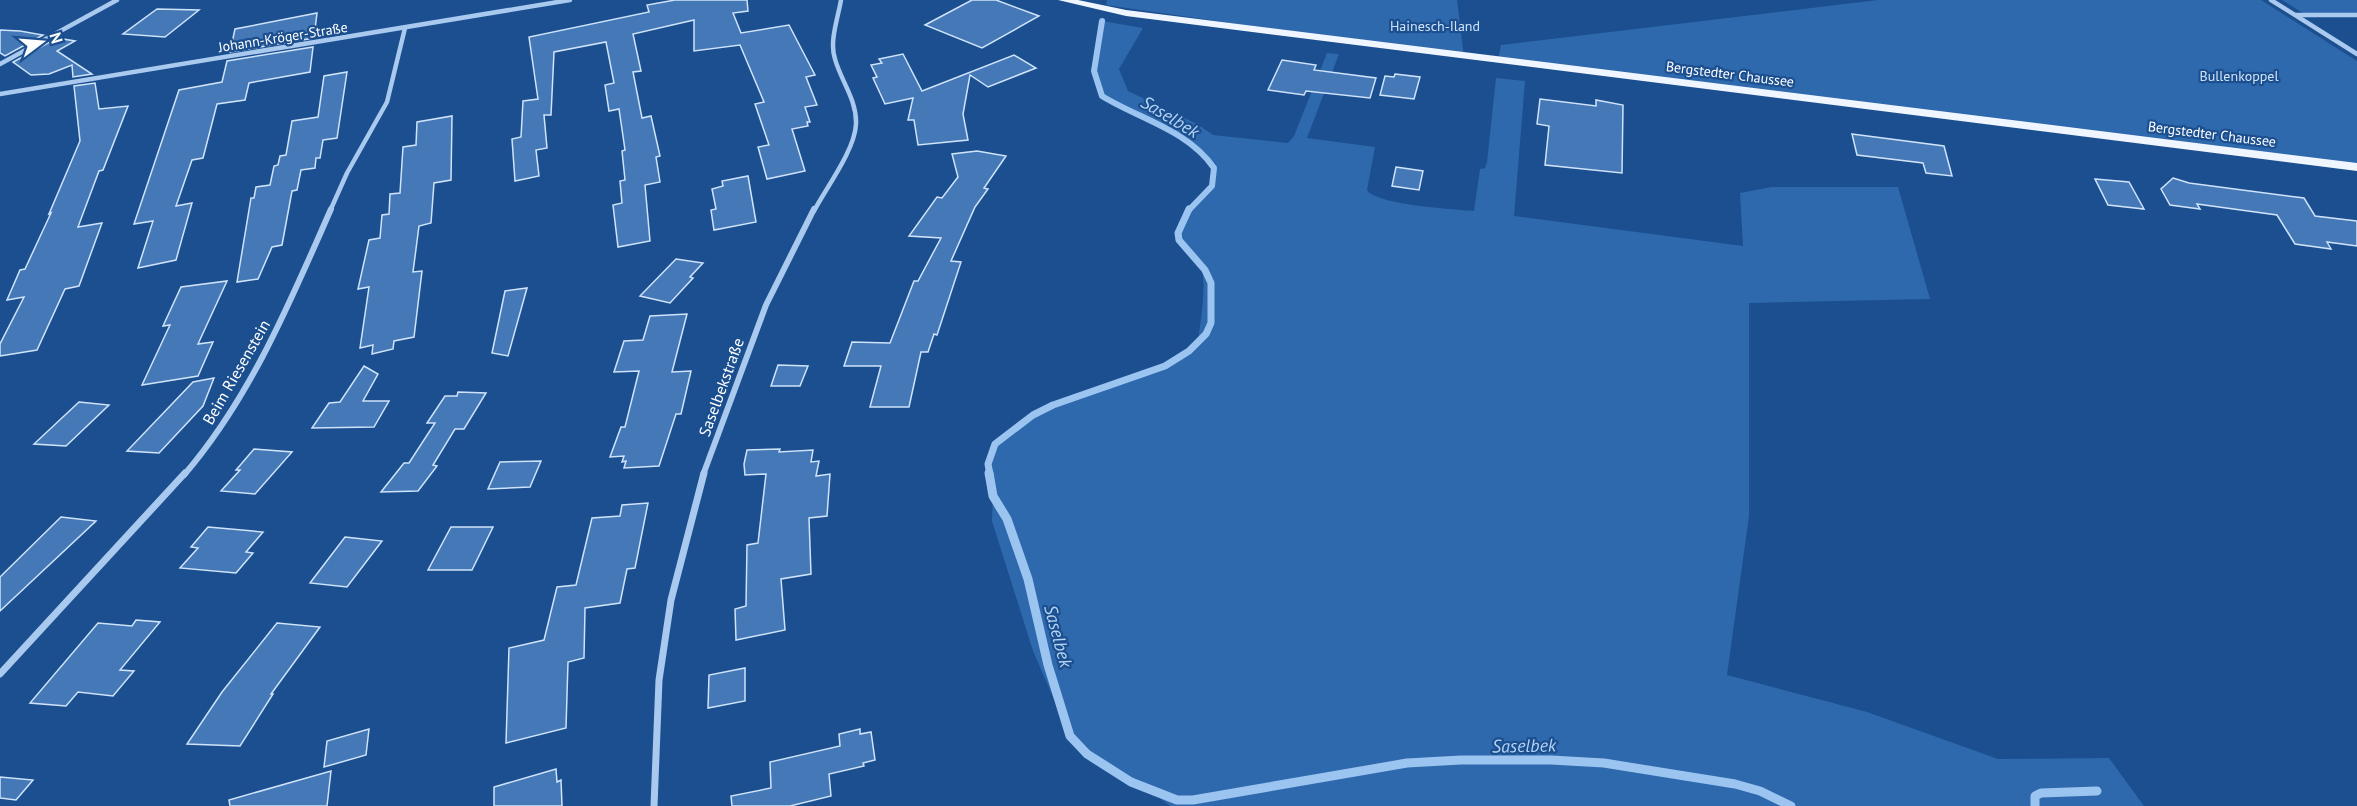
<svg xmlns="http://www.w3.org/2000/svg" width="2357" height="806" font-family="'PT Sans',sans-serif">
<rect width="100%" height="100%" fill="#1b4f8f"/>
<g fill="#2e69ad">
<path d="M1107,0H1457L1464,57L1106,5Z"/>
<path d="M1878,0H2261L2357,61V166L1498,60L1501,45Z"/>
<path d="M2282,0H2357V16L2306,15Z"/>
<path d="M1102,21L1143,28L1119,69L1128,91L1197,124L1213,135L1288,143L1294,136L1327,53L1339,54L1307,138L1375,147L1367,190C1376,205 1453,209 1474,211L1480,169L1485,168L1487,162L1496,78L1525,81L1514,216L1743,246L1740,193L1772,187H1898L1930,299L1749,303V516L1727,675L1867,712L1998,759L2109,758L2144,806H1170L1151,791L1087,754L1070,736L1033,651L992,521L993,496L988,464L991,450L995,444L1033,415L1053,405L1165,366L1198,342C1200,323 1208,281 1200,264C1195,253 1178,248 1179,234C1180,208 1208,201 1215,177C1215,139 1129,117 1102,96L1094,71Z"/>
</g>
<g fill="none" stroke-linecap="round" stroke-linejoin="round">
<path stroke="#9cc4f0" stroke-width="6" d="M1102,21L1094,71L1102,96C1139,119 1188,130 1214,168L1212,186L1188,211"/>
<path stroke="#9cc4f0" stroke-width="7" d="M990,475L988,464L995,444L1033,415L1053,405L1165,366L1189,351L1206,334L1211,323V283L1205,270L1179,240L1178,233L1189,209"/>
<g stroke="#9cc4f0" stroke-width="9">
<path d="M989,473L993,496L1007,519L1028,579L1048,665L1070,736L1087,754L1131,782L1177,800H1193L1407,763L1461,760H1551L1604,763L1735,784L1760,791L1791,806"/>
<path d="M2035,806V796L2041,793L2097,791"/>
</g>
</g>
<g fill="#4478b7" stroke="#cfe3fa" stroke-width="1.5">
<path d="M675,0H747L748,11L733,13L741,33L789,25L815,75L806,77L817,105L805,107L810,122H807L808,126L792,129L805,171L767,179L758,147L769,145L755,104L764,102L740,45L694,51V20L633,34L641,71L633,72L642,118L651,116L660,156L656,157L660,182L645,185L650,241L618,247L613,205L622,203L620,181L625,180L622,151L625,150L619,109L609,111L605,85L614,83L606,42L554,52L551,115H544L547,148L536,150L539,176L515,181L512,139L521,137L523,101L538,99L529,37L649,12L647,5Z"/>
<path d="M972,0H996L1039,16L982,48L925,25Z"/>
<path d="M157,9L199,10L165,37L123,34Z"/>
<path d="M317,13L314,38L230,52L235,29Z"/>
<path d="M0,30L20,31L43,35L5,56L0,53Z"/>
<path d="M57,38L75,41L57,51L92,74L73,77L72,65L49,74L31,75L13,62Z"/>
<path d="M313,47L310,72L249,83L245,100L217,104L203,158L192,160L176,206L192,203L176,260L138,268L153,221L134,224L179,90L222,82L227,61Z"/>
<path d="M903,54L922,91L1014,55L1036,68L988,87L970,75L963,114L968,140L918,145L914,120H908L913,98L885,104L873,78L877,77L871,65L882,63L879,59Z"/>
<path d="M1282,60L1316,65L1314,70L1376,78L1370,98L1306,91L1304,95L1268,90Z"/>
<path d="M347,72L337,138L323,140L320,158H316L315,168L301,170L297,190L292,191L282,245L272,247L258,279L237,282L251,198H254L256,187L270,185L274,166L278,165L280,156L286,155L292,121L318,117L324,76Z"/>
<path d="M1395,74L1420,77L1414,99L1380,95L1385,76L1394,77Z"/>
<path d="M95,83L99,109L128,106L103,170L99,171L78,227L102,223L79,286L65,289L37,350L0,356V344L24,297L7,300L20,270L25,269L51,213L49,214L80,141L74,86Z"/>
<path d="M1540,99L1596,106V100L1623,105L1622,173L1545,165L1549,126L1537,124Z"/>
<path d="M452,116L451,180L434,183L431,223L419,226L413,272L422,271L414,337L394,341L393,349L372,354L373,345L360,348L369,287L358,289L369,240L380,238L382,215L389,214L390,194L400,193L403,147L416,145L417,122Z"/>
<path d="M1852,134L1944,146L1952,176L1926,173L1923,163L1857,155Z"/>
<path d="M977,151L1006,156L984,188L988,189L975,207L951,261L961,262L937,335L934,334L928,352H921L909,407H870L881,366H844L852,342L890,343L914,281H918L941,238L909,236L937,197L942,198L958,177L952,154Z"/>
<path d="M1396,167L1423,171L1419,190L1392,186Z"/>
<path d="M748,176L756,222L714,230L711,210L716,209L712,189L723,186L722,181Z"/>
<path d="M2173,178L2189,183L2304,198L2315,216L2357,221V246L2327,242L2331,249L2295,244L2277,215L2197,204L2200,209L2170,205L2161,189Z"/>
<path d="M2095,179L2129,182L2144,209L2108,205Z"/>
<path d="M676,259L703,263L690,277L693,278L670,303L640,296Z"/>
<path d="M227,281L198,344L213,342L198,376L142,385L170,325L163,326L181,287Z"/>
<path d="M527,288L508,356L492,353L505,291Z"/>
<path d="M687,314L672,372L691,371L681,414H676L659,466L624,468L626,461L622,462L624,456L610,457L621,427H625L639,371L614,372L624,341L643,340L650,316Z"/>
<path d="M778,365L808,366L800,386H771Z"/>
<path d="M364,366L378,374L363,401H389L374,427L312,428L329,403L340,402Z"/>
<path d="M214,378L203,406L159,453L127,451L193,382Z"/>
<path d="M458,392L486,393L464,429H455L433,465L437,466L418,491L381,492L404,463H409L435,423H427L445,396H457Z"/>
<path d="M79,402L109,405L66,446L34,444Z"/>
<path d="M254,449L292,452L255,494L221,491L240,470H236Z"/>
<path d="M780,449L779,452L813,450L811,462L819,461L816,476L830,474L827,516L809,518L811,574L781,579L785,630L736,640L735,609L746,606L747,545L758,543L766,474L745,475L744,464L747,450Z"/>
<path d="M541,461L530,487L488,489L500,462Z"/>
<path d="M648,503L635,568L627,569L620,603L585,608L584,658L568,662L566,728L506,743L509,648L544,640L557,587L576,585L592,518L620,516L622,505Z"/>
<path d="M61,517L96,521L0,611V577Z"/>
<path d="M208,527L263,532L246,552L253,553L236,573L180,568L198,548L191,547Z"/>
<path d="M451,527H493L472,570H428Z"/>
<path d="M345,537L382,541L347,587L310,583Z"/>
<path d="M136,620L160,622L120,670L134,671L113,696L78,692L66,706L30,703L98,623L132,626Z"/>
<path d="M277,623L320,627L271,694H273L240,746L187,744L222,692Z"/>
<path d="M745,668V701L708,708L709,675Z"/>
<path d="M369,729L366,755L324,767L327,741Z"/>
<path d="M860,729V734L871,732L875,760L863,763L864,766L829,774L831,796L790,806H732L731,796L771,788L770,762L840,746L839,734Z"/>
<path d="M556,769L557,782L561,780L562,806H494V787Z"/>
<path d="M331,771L327,806H230L229,800Z"/>
<path d="M0,777L33,780L16,800L0,798Z"/>
</g>
<g fill="none" stroke-linecap="round" stroke-linejoin="round">
<g stroke="#a9c9ee" stroke-width="4.5">
<path d="M2271,0L2357,54"/>
<path d="M2296,15H2357"/>
<path d="M0,64L117,0"/>
<path d="M0,94L570,0"/>
<path d="M330,211L347,173L387,102L405,28"/>
<path d="M814,211C826,188 855,150 856,124C857,100 841,81 835,59C829,42 838,18 841,0"/>
</g>
<g stroke="#a9c9ee" stroke-width="6">
<path d="M184,475C251,397 290,302 331,209"/>
<path d="M703,475L766,305L814,209"/>
</g>
<g stroke="#a9c9ee" stroke-width="7">
<path d="M0,674L185,473"/>
<path d="M654,806L659,680L671,600L704,473"/>
</g>
<path fill="#f0f6ff" fill-rule="evenodd" d="M1058,0H1078L1126,10L2357,163V171L1126,16Z"/>
</g>
<g text-anchor="middle" stroke-width="4.5" stroke-linejoin="round" paint-order="stroke">
<g font-size="14" fill="#cfe3fa" stroke="#1b4f8f">
<text x="1435" y="31">Hainesch-Iland</text>
<text x="2239" y="81">Bullenkoppel</text>
</g>
<g font-size="14" fill="#fff" stroke="#1b4f8f">
<text transform="translate(283 37) rotate(-9)" y="5">Johann-Kröger-Straße</text>
<text transform="translate(1730 74) rotate(7)" y="5">Bergstedter Chaussee</text>
<text transform="translate(2212 134) rotate(7)" y="5">Bergstedter Chaussee</text>
</g>
<g font-size="16" fill="#fff" stroke="#1b4f8f">
<text transform="translate(236 372) rotate(-60)" y="6">Beim Riesenstein</text>
<text transform="translate(721 387) rotate(-70)" y="6">Saselbekstraße</text>
</g>
<g font-size="18" font-style="italic" fill="#b5d3f5" stroke="#1b4f8f">
<text transform="translate(1170 117) rotate(31)" y="6">Saselbek</text>
<text transform="translate(1058 636) rotate(75)" y="6">Saselbek</text>
<text transform="translate(1524 746) rotate(-1)" y="6">Saselbek</text>
</g>
</g>
<g transform="translate(42 42) rotate(74)" stroke="#1b4f8f" stroke-width="4.5" paint-order="stroke">
<path d="M0-4.5L10 22L0 15L-10 22Z" fill="#ffffff"/>
<text y="-9" font-size="16" font-weight="bold" text-anchor="middle" fill="#ffffff">N</text>
</g>
</svg>
